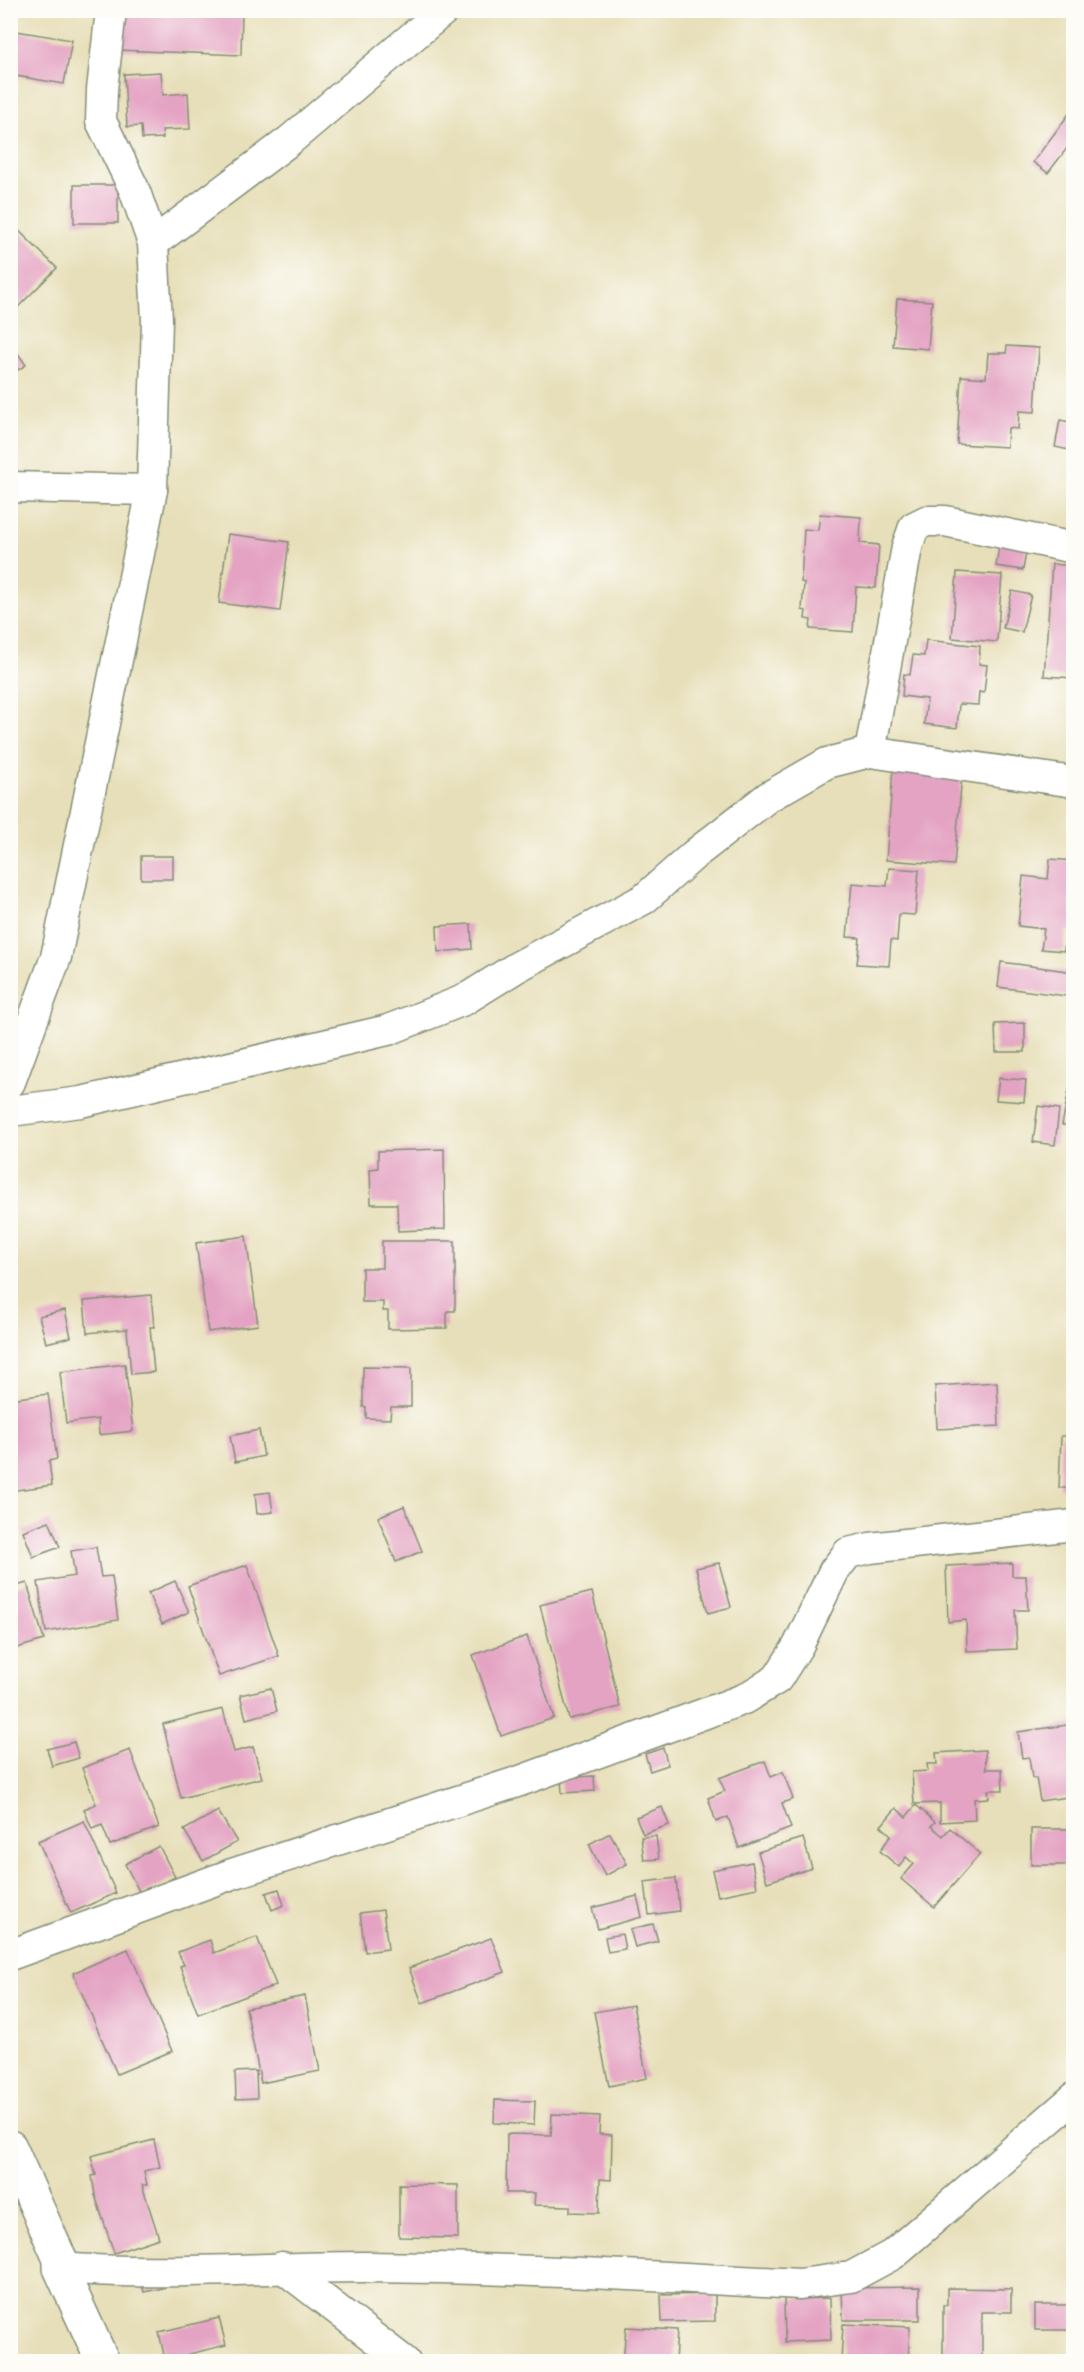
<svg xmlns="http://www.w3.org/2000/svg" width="1084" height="2372" font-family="Pangolin,sans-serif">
<rect width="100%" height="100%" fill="#fdfcf7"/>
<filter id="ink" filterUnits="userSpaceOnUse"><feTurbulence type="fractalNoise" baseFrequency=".0167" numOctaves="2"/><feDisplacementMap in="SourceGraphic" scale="12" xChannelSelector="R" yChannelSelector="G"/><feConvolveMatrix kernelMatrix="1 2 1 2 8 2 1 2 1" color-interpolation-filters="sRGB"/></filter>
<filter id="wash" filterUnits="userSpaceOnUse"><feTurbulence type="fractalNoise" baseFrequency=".008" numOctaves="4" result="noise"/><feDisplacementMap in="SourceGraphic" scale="24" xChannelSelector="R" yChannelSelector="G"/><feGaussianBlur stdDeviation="1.35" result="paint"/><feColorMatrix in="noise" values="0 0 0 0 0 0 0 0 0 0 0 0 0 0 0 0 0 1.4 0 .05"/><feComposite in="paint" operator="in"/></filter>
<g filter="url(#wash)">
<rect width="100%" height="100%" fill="#e7dfb9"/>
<g id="blocks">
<g fill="#e4a3c3">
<path d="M119,10H242L241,55L117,50Z"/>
<path d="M10,30L72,40L64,84L10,75Z"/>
<path d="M161,72L163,95L188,93L190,129L162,130L163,138L142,139L141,126L127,127L124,74Z"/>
<path d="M1074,107V139L1048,173L1033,162Z"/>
<rect x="74" y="185" width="44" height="38"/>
<path d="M10,222L57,268L10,315Z"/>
<path d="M897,299L932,301L928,349L893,346Z"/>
<path d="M10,342L26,365L10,375Z"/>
<path d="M1007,346L1039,348L1035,412L1019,411L1018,429L1008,428L1007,447L957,444L961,376L986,378L988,353H1006Z"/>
<path d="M1060,420L1074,423V451L1055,447Z"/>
<path d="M820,514L861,517L860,543L879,545L876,588L856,587L853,632L810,629L811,620L805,619L806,611L802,610L804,583L801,582L804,529L818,530Z"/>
<path d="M228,534L289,542L280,611L219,603Z"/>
<path d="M1000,539L1028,542L1023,570L996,566Z"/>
<path d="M1052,564L1074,566V678L1044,676Z"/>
<path d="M957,572L1002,575L997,642L952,638Z"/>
<path d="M1012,591L1031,595L1022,632L1003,628Z"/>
<path d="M926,640L980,646L979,664L987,665L984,693L979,692L978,705L959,704L957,728L924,724L927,699L902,696L904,674L910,675L913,655L924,656Z"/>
<path d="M893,769L962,775L954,865L886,860Z"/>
<rect x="141" y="856" width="32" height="23"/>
<path d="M1050,859L1074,861V932L1066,931L1064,951L1041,949L1044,929L1018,926L1023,876L1048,879Z"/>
<path d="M889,868L919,870L915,915L899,914L897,941L891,940L889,966L857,964L860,938L847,937L852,883L887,886Z"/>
<path d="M471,924L472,949L438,952L437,926Z"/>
<path d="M1001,962L1074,972V997L998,987Z"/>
<path d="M1025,1023V1052H996L995,1024Z"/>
<path d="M999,1078L1026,1080L1024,1102L996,1100Z"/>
<path d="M1071,1080H1074V1127L1062,1125Z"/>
<path d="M1038,1106L1059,1109L1055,1145L1033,1142Z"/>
<path d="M444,1149L445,1229L398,1231L397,1204H371L370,1169L378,1168V1151Z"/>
<path d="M246,1236L258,1325L208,1332L196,1243Z"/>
<path d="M382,1241H455V1311H447V1328L388,1329V1311H383V1302H362V1268H382Z"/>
<path d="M151,1295L154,1327H150L154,1372L131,1374L127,1329L87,1333L84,1301Z"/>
<path d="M65,1310L71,1337L46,1343L39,1316Z"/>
<path d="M125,1364L133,1431L99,1435L98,1419L66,1423L60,1372Z"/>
<path d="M363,1367L411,1368V1407H391L390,1419L366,1418V1407H363Z"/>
<path d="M997,1382L999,1426L937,1429L935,1386Z"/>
<path d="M48,1394L57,1459L49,1461L52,1485L10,1491V1399Z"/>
<path d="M259,1430L264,1456L235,1462L230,1436Z"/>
<path d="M1061,1436H1074V1488H1059Z"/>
<path d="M270,1492L273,1512L257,1514L255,1494Z"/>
<path d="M404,1506L422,1551L396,1562L378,1517Z"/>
<path d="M49,1521L60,1547L33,1557L23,1531Z"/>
<path d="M96,1547L101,1577L112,1576L118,1620L46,1632L38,1582L75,1576L71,1551Z"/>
<path d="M719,1563L731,1607L708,1613L696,1568Z"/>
<path d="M1012,1563V1576H1026L1028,1610H1015L1017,1649L967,1651L966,1620L948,1622L946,1566Z"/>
<path d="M247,1565L279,1656L219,1676L188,1586Z"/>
<path d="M175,1581L189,1612L162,1624L148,1593Z"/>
<path d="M27,1583L44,1640L10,1650V1588Z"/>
<path d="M592,1592L620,1707L569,1719L540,1605Z"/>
<path d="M527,1636L554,1718L501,1736L473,1655Z"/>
<path d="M271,1688L277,1711L246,1719L240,1695Z"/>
<path d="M223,1709L234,1752L253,1747L262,1778L181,1798L163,1724Z"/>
<path d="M1074,1724V1796L1040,1801L1036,1778H1032L1029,1757L1022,1758L1018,1732Z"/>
<path d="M74,1742L79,1758L52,1766L47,1749Z"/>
<path d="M663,1748L668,1765L650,1771L645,1754Z"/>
<path d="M130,1750L159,1827L110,1845L102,1825L92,1829L84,1809L96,1804L82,1768Z"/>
<path d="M985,1750L986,1769H1002L1003,1790H988L989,1798L974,1799L975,1820L940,1822V1803L914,1804L912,1772L928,1771L927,1764H937L936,1753Z"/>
<path d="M765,1761L771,1777L783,1772L793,1799L782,1803L791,1828L739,1848L728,1817L716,1822L708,1798L725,1791L719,1778Z"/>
<path d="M594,1776L595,1791L562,1793L561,1778Z"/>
<path d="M916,1805L935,1822L931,1826L943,1836L950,1828L980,1854L934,1907L901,1879L914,1864L906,1857L899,1867L880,1851L891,1835L881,1826L896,1808L906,1817Z"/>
<path d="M662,1807L669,1825L643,1834L636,1817Z"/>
<path d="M218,1811L237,1842L203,1861L184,1830Z"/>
<path d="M84,1821L116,1893L71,1913L38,1841Z"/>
<rect x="1031" y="1829" width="43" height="36"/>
<path d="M610,1833L627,1864L605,1876L589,1844Z"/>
<path d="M656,1836L659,1859L644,1860L641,1837Z"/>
<path d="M803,1838L812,1868L767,1882L758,1852Z"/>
<path d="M159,1846L175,1877L141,1895L125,1864Z"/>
<path d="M752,1862L757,1888L718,1896L712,1870Z"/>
<path d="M676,1878L679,1911L649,1915L645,1882Z"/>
<path d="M279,1889L284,1905L272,1910L266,1893Z"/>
<path d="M637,1896L642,1917L598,1929L592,1908Z"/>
<path d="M1073,1901H1074V1920L1068,1919Z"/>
<path d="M383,1910L388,1949L365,1952L360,1913Z"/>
<path d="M653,1924L658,1941L635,1947L630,1929Z"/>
<path d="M622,1934L625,1949L608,1952L605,1937Z"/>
<path d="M257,1937L276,1985L198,2014L180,1966L184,1965L178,1952L210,1940L214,1953Z"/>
<path d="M491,1938L505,1972L422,2003L409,1968Z"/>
<path d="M128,1949L172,2051L117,2074L73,1973Z"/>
<path d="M305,1996L320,2071L261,2083L246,2008Z"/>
<path d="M633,2005L647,2078L609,2086L594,2012Z"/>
<path d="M256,2071L257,2098L236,2099L235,2072Z"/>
<path d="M495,2100L535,2101L534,2125L494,2123Z"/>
<path d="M552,2114L600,2116L599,2134L612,2135L611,2180L600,2179L599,2213L570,2212V2206L534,2205L535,2193H506L507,2134L551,2135Z"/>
<path d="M154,2140L160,2167L144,2171L147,2185H142L159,2238L114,2253L95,2195L92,2176L96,2175L91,2156Z"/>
<path d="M399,2184L458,2185V2238L399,2237Z"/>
<path d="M161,2275L164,2288L144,2292L141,2279Z"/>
<path d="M920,2287V2320H843L842,2288Z"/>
<path d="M947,2288L1011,2289V2312H982V2361H943V2305H947Z"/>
<path d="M715,2294V2321L662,2322L661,2295Z"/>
<path d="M830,2298L831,2340L785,2342L784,2299Z"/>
<rect x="1035" y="2305" width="39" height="25"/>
<path d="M219,2318L226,2345L165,2360L159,2332Z"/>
<path d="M843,2324L910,2327L908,2362H841Z"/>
<path d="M626,2327L677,2330L675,2362H623Z"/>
</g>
</g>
</g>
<g filter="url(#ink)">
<use href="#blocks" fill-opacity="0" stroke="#838e76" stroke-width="1.5"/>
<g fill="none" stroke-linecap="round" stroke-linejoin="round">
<g stroke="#838e76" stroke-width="33">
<g id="minor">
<path d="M153,243L289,141L444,10"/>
<path d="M10,487L152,490"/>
<path d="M870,752L907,547L914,527L926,521H945L1074,548"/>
<path d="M10,1082L56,957L152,490L157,320L153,243L134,189L101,121L102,90L111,10"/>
<path d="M10,1111L81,1102L388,1030L464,1000L517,967L644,899L695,854L768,797L827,763L870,752L1074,782"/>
<path d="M10,1955L232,1874L520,1781L744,1699L777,1679L798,1646L834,1571L848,1553L870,1548L1074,1525"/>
<path d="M282,2267L405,2362"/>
<path d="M60,2268C161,2276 263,2267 364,2267C510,2268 655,2276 800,2284L851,2277L892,2255L1074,2098"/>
</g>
</g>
<g stroke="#838e76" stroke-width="36">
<path id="tertiary" d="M10,2147L60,2259V2268L103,2362"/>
</g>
<use href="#minor" stroke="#fff" stroke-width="30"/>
<use href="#tertiary" stroke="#fff" stroke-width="33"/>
</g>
</g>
<rect width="1084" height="2372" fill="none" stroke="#fdfcf7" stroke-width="36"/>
</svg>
